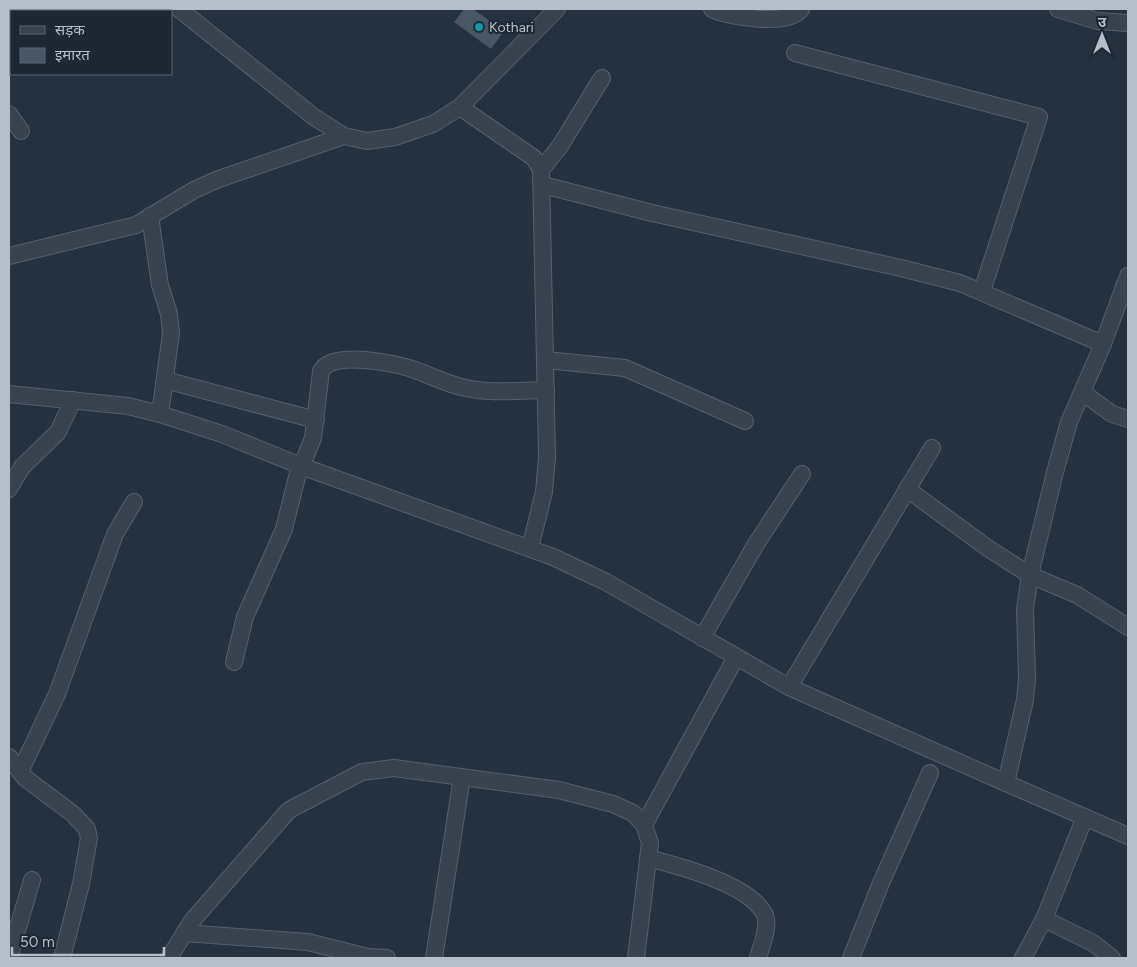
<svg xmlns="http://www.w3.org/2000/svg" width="1137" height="967" font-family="Figtree,'Noto Sans Devanagari',sans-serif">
<rect width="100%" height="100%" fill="#25313f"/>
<path fill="#495765" d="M464,9H473L504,31L491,49L454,22Z"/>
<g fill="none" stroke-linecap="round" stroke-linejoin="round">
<g stroke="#57616d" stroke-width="18">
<g id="minor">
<path d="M179,9L314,117L344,136L367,141L395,137L433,124L460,107L557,9"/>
<path d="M712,9C729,17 788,27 801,9"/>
<path d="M1058,9L1097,21L1128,23"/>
<path d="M795,53L1039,117L982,291"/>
<path d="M460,107L534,158L541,170L547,457L544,492L530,548"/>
<path d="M9,114L21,131"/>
<path d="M541,170L560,146L602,78"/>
<path d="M543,185L652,213L901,268L960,283L1103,344"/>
<path d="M150,216L160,285L169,314L171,333L160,414"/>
<path d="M9,256L136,225L194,190L216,180L344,136"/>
<path d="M1128,276L1103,344L1069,422L1055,472L1030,575L1025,609L1027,678L1025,700L1006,783L1128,836"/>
<path d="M546,360L625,368L745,421"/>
<path d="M165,380L316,420"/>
<path d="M1082,392L1112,414L1128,419"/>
<path d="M9,394L128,406L160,414L222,434L301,466L553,557L606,582L789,687L1006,783"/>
<path d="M9,489L22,467L58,432L73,400"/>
<path d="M907,489L989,549L1030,575L1077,595L1128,627"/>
<path d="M702,638L756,544L802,474"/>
<path d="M234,662L245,617L284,529L297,477L313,438L321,371C332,350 396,363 415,370C432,376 448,385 466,388C492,394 520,390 546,390"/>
<path d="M789,687L932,448"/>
<path d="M9,757L25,778L73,814L87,829L89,838L81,884L62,958"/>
<path d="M20,772L57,694L115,534L134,502"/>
<path d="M644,825L736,657"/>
<path d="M648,858C679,866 748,884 764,913C771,925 761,946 758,958"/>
<path d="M1044,919L1093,943L1112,958"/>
<path d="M184,933L308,942L368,957L387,958"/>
<path d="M9,958L32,880"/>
<path d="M169,958L192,921L289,810L362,772L394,768L559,790L613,804L633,813L644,825L650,843L636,958"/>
<path d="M434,958L462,777"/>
<path d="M851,958L881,883L930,773"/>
<path d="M1023,958L1044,919L1085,817"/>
</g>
</g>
<use href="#minor" stroke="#39434f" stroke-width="16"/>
</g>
<circle fill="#0f9aa8" stroke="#1e2834" stroke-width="2" cx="479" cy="27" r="5"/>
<g text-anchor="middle" stroke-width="4" stroke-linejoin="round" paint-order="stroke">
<g font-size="14" fill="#b6beca" stroke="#1e2834" text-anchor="start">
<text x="489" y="32">Kothari</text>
</g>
</g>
<rect width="1137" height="967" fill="none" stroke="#b6beca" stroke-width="20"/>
<rect x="10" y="10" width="162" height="65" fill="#1e2834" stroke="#5b6470"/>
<rect x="20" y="26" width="25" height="8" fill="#39434f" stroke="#5b6470"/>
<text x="55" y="35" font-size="15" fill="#b6beca">सड़क</text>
<rect x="20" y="48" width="25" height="15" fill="#495765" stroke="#5b6470"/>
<text x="55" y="60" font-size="15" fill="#b6beca">इमारत</text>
<g transform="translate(1102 35)" stroke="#1e2834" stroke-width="4" paint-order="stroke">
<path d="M0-4L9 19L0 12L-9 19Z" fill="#b6beca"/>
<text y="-8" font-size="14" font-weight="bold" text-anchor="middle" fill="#b6beca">उ</text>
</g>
<path d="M12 947v8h152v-8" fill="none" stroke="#b6beca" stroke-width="2.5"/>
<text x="20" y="947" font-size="15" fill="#b6beca" stroke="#1e2834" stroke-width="4" paint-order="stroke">50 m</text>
</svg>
